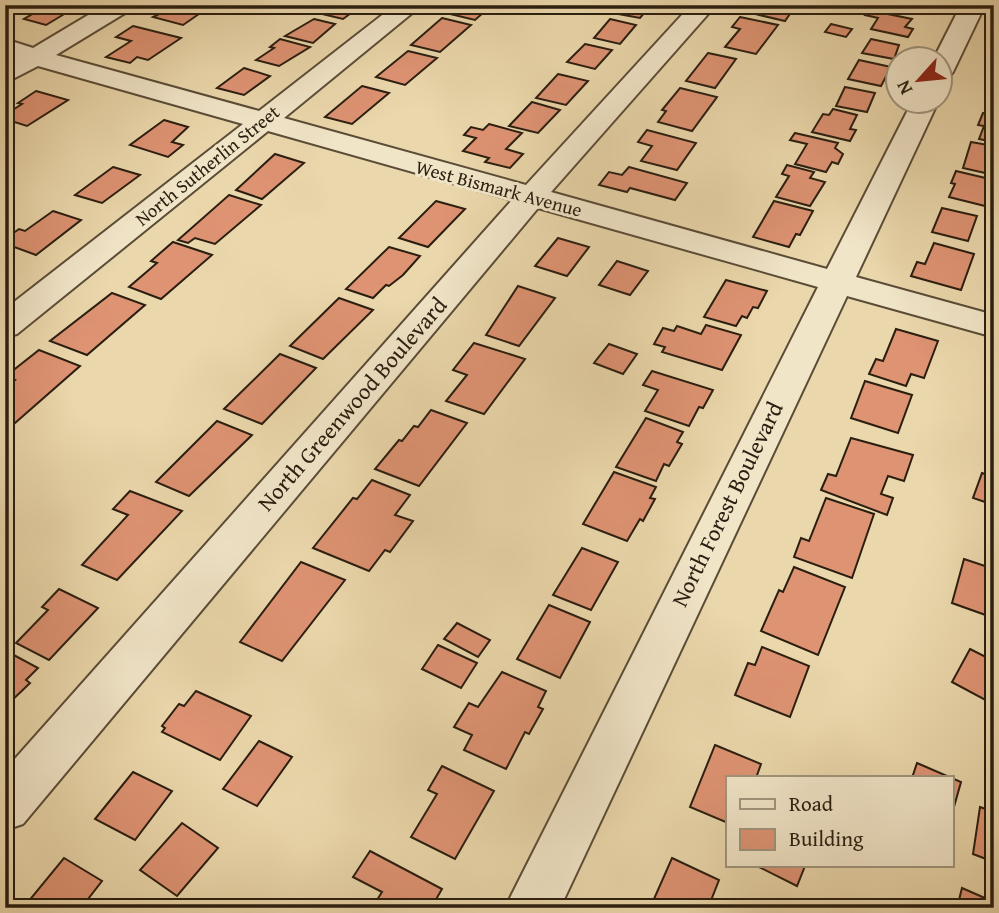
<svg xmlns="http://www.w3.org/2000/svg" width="999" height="913" font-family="'Gentium Book Plus',serif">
<rect width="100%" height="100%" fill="#ead7ab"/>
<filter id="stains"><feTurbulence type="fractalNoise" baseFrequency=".00286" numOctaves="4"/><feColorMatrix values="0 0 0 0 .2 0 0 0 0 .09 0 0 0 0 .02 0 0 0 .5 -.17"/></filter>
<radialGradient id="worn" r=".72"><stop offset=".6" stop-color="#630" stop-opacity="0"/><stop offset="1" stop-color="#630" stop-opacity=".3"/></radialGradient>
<g fill="#de9373" stroke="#2a1e10" stroke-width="2">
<path d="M48,5H68L76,7L46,25L24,19Z"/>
<path d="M177,5H212L183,25L153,17Z"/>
<path d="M329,5H362L343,19L318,13Z"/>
<path d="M460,5H492L475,20L450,14Z"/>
<path d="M620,5H651L640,18L613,13Z"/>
<path d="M762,5H796L785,21L755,14Z"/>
<path d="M882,5H926L917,14Z"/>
<path d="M868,10L912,19L905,27L913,29L908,37L871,29L878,18L865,15Z"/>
<path d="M740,17L778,25L756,54L725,47L740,29L732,27Z"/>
<path d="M442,18L471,25L440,52L411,45Z"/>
<path d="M314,19L335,24L313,43L285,36Z"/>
<path d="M610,19L636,25L620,44L594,38Z"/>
<path d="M831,24L852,29L846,37L825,32Z"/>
<path d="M133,26L181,38L148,60L137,57L130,63L106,57L131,41L116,37Z"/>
<path d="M280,39L310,47L279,66L256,60L274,48L270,47Z"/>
<path d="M871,39L899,45L894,59L862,53Z"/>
<path d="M585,44L612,50L595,69L567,62Z"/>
<path d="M408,51L437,58L405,85L376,77Z"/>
<path d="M708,53L736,59L715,88L686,81Z"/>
<path d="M859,60L891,67L881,86L848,79Z"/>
<path d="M244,68L270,76L244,95L217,88Z"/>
<path d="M558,74L588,81L566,105L536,98Z"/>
<path d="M362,86L389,93L352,124L325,117Z"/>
<path d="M845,87L875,93L867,112L836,106Z"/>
<path d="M680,88L717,97L692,131L658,122L666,111L662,110Z"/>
<path d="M36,91L68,100L27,126L5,119V115L22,104L18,103Z"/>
<path d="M532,102L560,110L538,133L509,126Z"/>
<path d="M833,109L857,115L850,129L856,130L850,141L812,132L823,114L829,115Z"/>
<path d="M983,113L994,115V142L979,139L984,126L978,125Z"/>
<path d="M164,120L188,127L172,142L183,145L168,157L130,145Z"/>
<path d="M489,124L522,133L506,149L523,154L510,168L485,162L489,158L463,151L476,138L464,135L471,127L483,130Z"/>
<path d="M647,130L696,143L677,170L641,161L652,146L638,142Z"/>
<path d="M795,133L838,143L835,148L843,154L838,164L832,162L826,172L795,164L807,144L790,140Z"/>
<path d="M971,142L994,146V175L963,168Z"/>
<path d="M275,154L304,163L262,199L236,190Z"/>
<path d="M787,165L814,172L810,178L825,182L810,206L776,197L789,176L782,174Z"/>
<path d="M113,167L140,175L102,203L75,195Z"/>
<path d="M629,167L687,183L675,200L630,188L627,192L599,185L609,172L622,175Z"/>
<path d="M956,171L994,180L985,206L949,197L955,184L951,183Z"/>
<path d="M229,195L261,205L215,244L195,238L188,243L178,240Z"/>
<path d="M436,201L465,209L428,247L399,238Z"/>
<path d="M774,201L813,211L800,235L796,234L789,247L753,237Z"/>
<path d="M942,208L977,216L968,241L932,232Z"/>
<path d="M53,211L81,220L36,255L6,244L5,239L19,229L25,231Z"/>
<path d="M558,238L589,247L567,276L535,266Z"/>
<path d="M173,242L212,255L161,299L129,287L157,263L151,261Z"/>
<path d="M934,243L974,254L961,290L911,276L917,262L925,264Z"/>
<path d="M389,247L420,256L403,275L389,286L386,285L373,298L346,289Z"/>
<path d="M617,261L648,271L630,295L599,285Z"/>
<path d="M726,280L767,291L758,308L753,307L747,318L742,316L736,326L704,317Z"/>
<path d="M518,286L555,298L519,346L486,335Z"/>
<path d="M112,293L145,305L87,355L50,341Z"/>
<path d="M339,298L373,310L323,359L290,346Z"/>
<path d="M706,325L741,335L722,370L662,352L665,347L654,344L663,328L674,331L677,326L701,334Z"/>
<path d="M896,329L938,341L924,378L911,374L906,386L869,374L876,359L883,361Z"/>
<path d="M474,343L525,359L484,414L446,401L467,375L453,370Z"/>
<path d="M609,344L637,354L623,374L594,363Z"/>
<path d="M39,350L80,366L15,423L5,418V387L15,380L6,376Z"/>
<path d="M280,354L316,368L262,424L224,409Z"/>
<path d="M652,371L713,390L703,408L699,407L689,426L645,411L658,390L643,385Z"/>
<path d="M865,381L912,395L898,433L851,418Z"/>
<path d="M431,410L467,423L419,486L375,469L399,440L402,441L414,426L418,427Z"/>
<path d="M646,418L683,432L677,442L682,444L669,466L664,464L656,481L616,467Z"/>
<path d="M217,421L252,435L189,496L156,482Z"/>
<path d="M851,438L913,455L904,481L888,476L881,494L893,498L887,515L821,490L828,474L836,476Z"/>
<path d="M614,472L656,487L650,498L655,499L643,521L640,519L627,541L583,524Z"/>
<path d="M982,473L994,477V505L973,498Z"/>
<path d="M372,480L410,495L395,515L413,521L390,552L385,550L369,571L313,548L353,498L357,499Z"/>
<path d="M130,491L182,511L117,580L82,565L128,515L113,509Z"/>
<path d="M826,498L874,514L852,578L794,557L801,538L809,541Z"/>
<path d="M582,548L618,562L591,610L553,595Z"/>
<path d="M964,559L994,569V618L952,603Z"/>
<path d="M301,562L345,580L282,661L240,642Z"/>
<path d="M794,567L845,587L818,655L761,631L779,590L783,592Z"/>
<path d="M59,589L98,608L49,660L16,643L48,610L42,607Z"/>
<path d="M549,605L590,622L560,678L517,659Z"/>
<path d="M457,623L490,640L478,657L444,639Z"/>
<path d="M438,645L477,663L461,688L422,669Z"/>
<path d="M762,647L809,666L790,717L735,695L748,663L755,665Z"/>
<path d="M970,649L994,661V692L989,702L952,682Z"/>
<path d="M10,653L38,668L26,680L30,683L5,707V658Z"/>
<path d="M502,672L546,691L538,707L543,709L529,734L525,732L506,769L464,750L472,735L454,727L469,703L478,707Z"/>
<path d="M196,691L251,716L220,760L162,732L165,728L162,726L179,704L184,706Z"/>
<path d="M259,741L292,757L257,806L223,789Z"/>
<path d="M715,745L761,764L756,778H728V823L690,807Z"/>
<path d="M917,763L961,782L952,814V778H912Z"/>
<path d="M442,766L494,791L455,859L411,837L437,794L428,790Z"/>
<path d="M133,772L172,791L135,840L95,819Z"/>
<path d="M980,807L994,812V862L973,854Z"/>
<path d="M182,823L218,848L177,896L140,870Z"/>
<path d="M370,851L442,889L431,908H372L382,892L353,877Z"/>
<path d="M64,858L102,881L81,908H23Z"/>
<path d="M672,858L719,880L708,908H650Z"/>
<path d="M757,866H805L797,886Z"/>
<path d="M962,888L994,902V908H957Z"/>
</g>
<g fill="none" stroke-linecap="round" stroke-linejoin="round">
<g stroke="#5a4c37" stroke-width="4">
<g id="minor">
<path d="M105,5H134L130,10L56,55L259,111L395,5H422L284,118L526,185L691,5H716L551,192L827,269L912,102H938L856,277L994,315V337L847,296L560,908H505L818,287L538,208L23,824L5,830V770L512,200L268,131L17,334L5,337V309L243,124L38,66L5,83V64L15,58L5,55V39L33,48Z"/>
<path d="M961,5H985L953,72L949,77L940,80V60H933Z"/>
</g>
</g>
<use href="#minor" fill="#f1e5c8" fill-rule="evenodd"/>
</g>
<g text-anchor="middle" stroke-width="6" stroke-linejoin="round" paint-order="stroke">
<g font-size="19" fill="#2a1e10" stroke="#f1e5c8">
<text transform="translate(207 165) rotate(-39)" y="7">North Sutherlin Street</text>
<text transform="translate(499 188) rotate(15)" y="7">West Bismark Avenue</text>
</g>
<g font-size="23" fill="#2a1e10" stroke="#f1e5c8">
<text transform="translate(352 404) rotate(-49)" y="8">North Greenwood Boulevard</text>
<text transform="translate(727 504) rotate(-64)" y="8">North Forest Boulevard</text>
</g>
</g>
<rect width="999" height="913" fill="none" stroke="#ead7ab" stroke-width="28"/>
<rect x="7" y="7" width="985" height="899" fill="none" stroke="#2a1e10" stroke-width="3.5"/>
<rect x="14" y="14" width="971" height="885" fill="none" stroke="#2a1e10" stroke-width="2"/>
<rect x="726" y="776" width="228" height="91" fill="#f1e5c8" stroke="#a1957e" stroke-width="2"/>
<rect x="740" y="799" width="35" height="10" fill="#f1e5c8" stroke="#a1957e" stroke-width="2"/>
<text x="789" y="811" font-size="21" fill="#2a1e10">Road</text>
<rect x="740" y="829" width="35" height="21" fill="#de9373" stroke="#a1957e" stroke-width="2"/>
<text x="789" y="846" font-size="21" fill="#2a1e10">Building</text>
<g transform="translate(919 80) rotate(243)"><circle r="33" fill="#f1e5c8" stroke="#a1957e" stroke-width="2"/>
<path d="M0-5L12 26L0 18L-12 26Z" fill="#8f2418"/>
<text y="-10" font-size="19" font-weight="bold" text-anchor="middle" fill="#2a1e10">N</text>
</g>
<rect width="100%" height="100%" filter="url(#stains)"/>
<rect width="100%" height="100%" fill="url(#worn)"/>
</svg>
